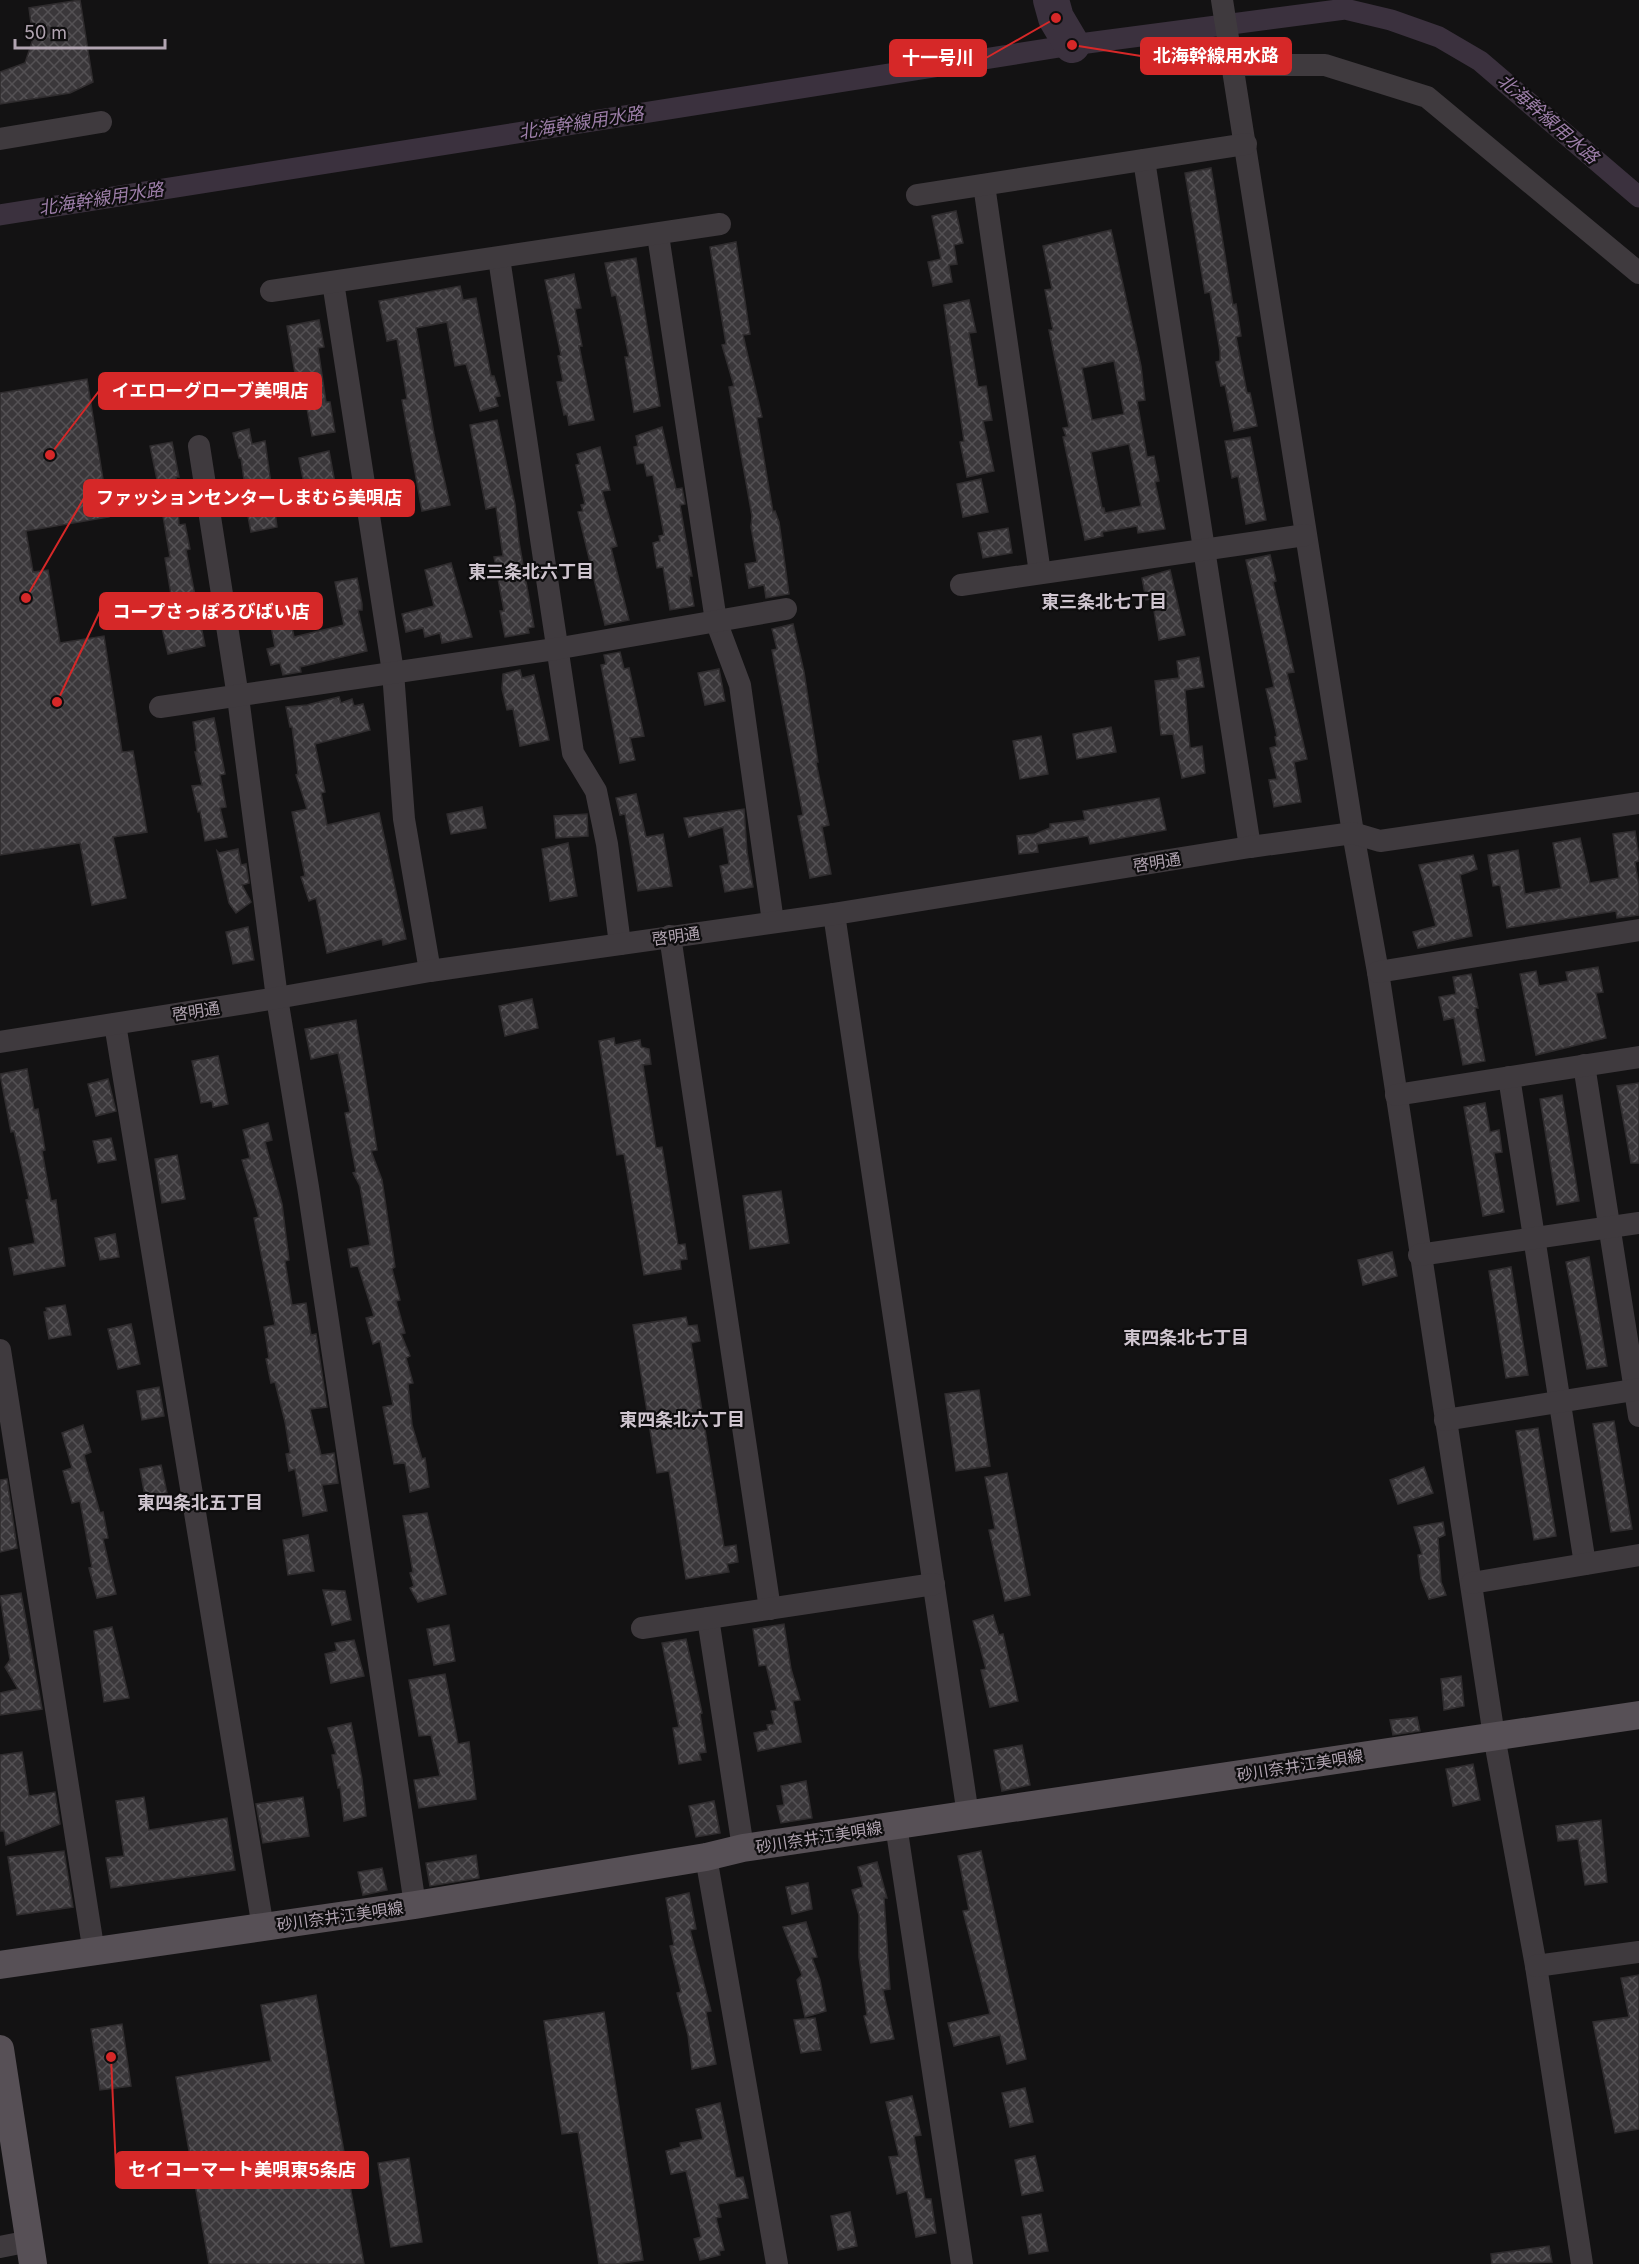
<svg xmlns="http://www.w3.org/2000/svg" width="1639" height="2264" font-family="Inter,'Noto Sans JP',sans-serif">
<defs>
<pattern id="building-cross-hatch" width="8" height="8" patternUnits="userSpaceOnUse" patternTransform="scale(1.5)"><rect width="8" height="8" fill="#3a373a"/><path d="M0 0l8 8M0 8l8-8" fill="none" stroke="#545154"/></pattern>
</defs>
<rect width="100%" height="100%" fill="#131213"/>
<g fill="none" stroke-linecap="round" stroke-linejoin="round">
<path stroke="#3b313e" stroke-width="21" d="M0,215L1072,45L1345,9L1391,20L1439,37L1480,61L1639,197"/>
<path stroke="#3b313e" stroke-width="36" d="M1051,0L1056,18L1072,45"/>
</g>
<g fill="url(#building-cross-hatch)" stroke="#2f2c2e" stroke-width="1.5" fill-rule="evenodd">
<path d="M80,0L93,82L70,93L0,104V72L25,63L33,39L29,8Z"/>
<path d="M1211,168L1233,305L1236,304L1241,336L1236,337L1247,393H1250L1257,426L1234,431L1225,385L1221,386L1216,362L1220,361V351L1210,292L1205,293L1185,173Z"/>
<path d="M956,211L963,243L954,245L957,264L949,265L952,282L933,286L928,262L941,259L932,216Z"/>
<path d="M1111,230L1141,366L1145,400L1137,401L1147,457L1154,456L1159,481L1155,482L1165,529L1138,533L1137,526L1102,532L1103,536L1085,540L1063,437L1066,436L1063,428L1069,427L1049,330H1053L1045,290L1052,289L1043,246ZM1114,361L1124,414L1092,420L1082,368ZM1129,444L1141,506L1105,513L1104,508H1102L1091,452Z"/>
<path d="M736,242L750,334L743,335L762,417L757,418L773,512L775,511L779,522L789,594L766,598L764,585L749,588L745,564L757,562L751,527L752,516L729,387L734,386L722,345L726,344L710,247Z"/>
<path d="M636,258L660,406L634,412L625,357H629L616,295L612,296L605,263Z"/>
<path d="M574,274L581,308L575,309L582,346H579L594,420L569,425L567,414L564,415L557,382L563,381L558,356L561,355L545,280Z"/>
<path d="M460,286L463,300L476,298L491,376H494L500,396L495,397L498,406L480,411L466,364L455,366L447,322L416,328L434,434L450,505L422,511L402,400L407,399L397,339L387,341L379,301Z"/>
<path d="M969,300L976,332L969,333L978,387L986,386L992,420L983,421L994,471L967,477L960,442L964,441L944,305Z"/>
<path d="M319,320L324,347L318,348L326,402H330L335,432L312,436L305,397H299L287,326Z"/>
<path d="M87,379L109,517L26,531L33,572L48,570L60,643L104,636L122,752L133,751L147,832L113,837L126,898L92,905L80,843L0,855V393Z"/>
<path d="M497,420L515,504L519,542L534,627L528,628L529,633L505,637L500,611H504L494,557L503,556L496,507L486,509L470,425Z"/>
<path d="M662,427L676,489L682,488L685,504L680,505L692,576H689L694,606L670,610L663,567L657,568L653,543L660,541L659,536L664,535L653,475L647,476L644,463L637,464L634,447L638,446L636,436Z"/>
<path d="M249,429L252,444L265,441L277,527L251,532L244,495H246L241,458H239L233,433Z"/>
<path d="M1250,437L1266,520L1246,524L1238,476L1232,478L1225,441Z"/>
<path d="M172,442L179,477H176L179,525L185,524L190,549L186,550L205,646L168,654L162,628L176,625L165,558L170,557L162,510H154L153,494H160L150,446Z"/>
<path d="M600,447L610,490L602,491L617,546L611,548L629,620L605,625L578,512L583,511L581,505L585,504L576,465L580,464L577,454Z"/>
<path d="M329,451L335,483L305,489L299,458Z"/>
<path d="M981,479L988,512L963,517L957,484Z"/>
<path d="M1008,528L1012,553L983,558L978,533Z"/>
<path d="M1270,555L1276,581L1273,582L1294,672L1287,673L1307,759L1294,762L1301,802L1274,807L1269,780L1277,779L1270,748L1277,746L1275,737L1277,736L1266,689L1274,687L1246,560Z"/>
<path d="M451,563L472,637L442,643L440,633L425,637L423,628L406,632L402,614L434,606L425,570Z"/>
<path d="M1170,570L1185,635L1159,640L1152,599L1146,600L1142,578Z"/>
<path d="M357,578L362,604V610H358L367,651L300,667L301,672L283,675L280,663L271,665L267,649L275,647L268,611L288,608L294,637L344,625L335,582Z"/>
<path d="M793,624L804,672L818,762H816L829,825L822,827L831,874L810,878L798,816L803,815L772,650L777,649L772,629Z"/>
<path d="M620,652L624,669L629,668L644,736L630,738L635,760L620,763L601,665L606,664L604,655Z"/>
<path d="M1199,657L1204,687L1185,690L1190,748L1202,746L1205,773L1182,778L1173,734L1161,735L1155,681L1179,678L1177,661Z"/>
<path d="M719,669L725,701L705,705L698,673Z"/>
<path d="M520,670L522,678L534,675L549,740L520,746L513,709L507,710L502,689L503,674Z"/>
<path d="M339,697L341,703L352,699L354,706L363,704L370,730L315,744L325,792L321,793L327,825L379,813L406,939L383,945L382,939L327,953L316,898L309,901L301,877L305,876L292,812L307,809L296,775L298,774L292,727H290L286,707L307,705Z"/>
<path d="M214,718L225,774L220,775L226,807L220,808L227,837L205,841L200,811L198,812L192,786L202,785L195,752H197L193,722Z"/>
<path d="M1111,727L1116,752L1077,759L1073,734Z"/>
<path d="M1041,736L1048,774L1020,779L1013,741Z"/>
<path d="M636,794L646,837L663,834L672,886L638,891L625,814L620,815L616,798Z"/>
<path d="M1159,798L1166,830L1090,844L1088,836L1037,844L1038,852L1019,854L1017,836L1035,834L1050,828V824L1085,820L1083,811Z"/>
<path d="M482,807L486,828L451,834L447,814Z"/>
<path d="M744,809L747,852L753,887L725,892L720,866L729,864L723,827L689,837L684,818Z"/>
<path d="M587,814L588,836L556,838L554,816Z"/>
<path d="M1635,831L1639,858V861L1635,862L1639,886V915L1617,918L1616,911L1507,928L1500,885L1493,886L1488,855L1518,850L1525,894L1561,888L1553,843L1580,838L1590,883L1619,878L1613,834Z"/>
<path d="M568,843L577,896L550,901L542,849Z"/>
<path d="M238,849L241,865L246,864L249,883L242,885L251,902L236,913L229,903L217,851L219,853Z"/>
<path d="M1473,855L1477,869L1460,875L1472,936L1418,948L1413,932L1436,926L1419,865Z"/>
<path d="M248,927L254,960L233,964L226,932Z"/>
<path d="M1598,967L1603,992L1596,993L1606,1038L1536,1055L1520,974L1536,971L1539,986L1568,981L1566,972Z"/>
<path d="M1471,974L1478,1008H1475L1485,1061L1463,1065L1454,1018L1444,1020L1439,997L1456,994L1453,977Z"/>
<path d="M532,999L538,1028L505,1036L499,1006Z"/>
<path d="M356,1020L377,1150L371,1151L382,1180L395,1267L392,1269L400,1300L396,1301L405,1333L401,1334L410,1356L406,1358L413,1383L408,1384L412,1425L422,1459L425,1458L429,1487L410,1492L405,1463L394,1464L383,1407L393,1405L380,1341L373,1344L366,1318L374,1316L358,1266L351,1267L348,1249L370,1245L360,1186L353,1173L356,1172L345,1113L350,1112L338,1053L311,1059L305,1029Z"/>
<path d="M614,1038L615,1045L640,1040L641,1047L649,1049L651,1064L643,1065L656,1148L662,1147L678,1245L685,1244L687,1259L680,1260L681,1269L644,1275L624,1154L617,1155L599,1041Z"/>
<path d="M218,1056L228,1104L213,1107L212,1101L201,1103L192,1061Z"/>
<path d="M27,1069L34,1110L38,1109L45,1150L42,1151L51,1201L56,1200L65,1266L14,1275L9,1248L35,1243L26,1200L29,1199L14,1131L11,1132L0,1074Z"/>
<path d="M108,1079L116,1111L96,1116L88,1084Z"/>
<path d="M1639,1083V1163H1631L1617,1086Z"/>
<path d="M1562,1095L1579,1201L1557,1205L1540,1099Z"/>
<path d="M1485,1103L1490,1132L1499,1130L1502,1152L1494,1153L1504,1212L1483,1216L1464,1107Z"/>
<path d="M268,1123L272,1140L265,1142L282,1204L289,1260L285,1261L292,1305L306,1303L311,1335L316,1334L327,1407L310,1409L321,1455L334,1453L338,1483L322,1485L327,1511L303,1516L295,1469L289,1471L286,1454L290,1453L285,1422L275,1382L271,1383L266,1359L269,1358L264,1327L275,1325L254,1218L259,1217L242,1160L250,1158L243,1130Z"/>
<path d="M111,1138L116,1160L98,1163L93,1141Z"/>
<path d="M177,1155L185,1199L162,1203L155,1159Z"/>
<path d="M781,1191L789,1243L750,1249L743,1196Z"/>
<path d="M115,1234L119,1257L100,1260L95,1238Z"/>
<path d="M1392,1252L1397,1276L1363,1285L1358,1260Z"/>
<path d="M1589,1257L1607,1366L1587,1369L1566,1262Z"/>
<path d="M1511,1267L1528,1375L1506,1378L1489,1271Z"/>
<path d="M65,1305L71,1335L49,1339L44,1312L47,1311L46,1308Z"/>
<path d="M686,1317L688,1326L697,1325L700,1341L691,1343L724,1547L736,1545L738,1562L727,1564L729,1572L686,1579L669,1471L657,1473L633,1325Z"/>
<path d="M131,1324L140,1364L118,1369L108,1329Z"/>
<path d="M159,1387L164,1416L142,1420L137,1391Z"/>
<path d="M979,1390L990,1466L956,1471L945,1394Z"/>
<path d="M1614,1421L1632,1529L1611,1532L1593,1424Z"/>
<path d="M83,1425L91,1452L84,1455L100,1513L103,1512L108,1538L103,1539L116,1594L97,1598L89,1568L92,1567L80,1501L72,1503L63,1471L72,1468L62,1433Z"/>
<path d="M1538,1428L1556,1536L1534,1540L1516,1431Z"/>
<path d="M161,1465L167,1493L145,1497L140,1469Z"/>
<path d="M1424,1467L1433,1493L1398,1504L1390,1480Z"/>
<path d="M1007,1473L1030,1595L1005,1601L989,1530L995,1529L985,1477Z"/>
<path d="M7,1479L17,1548L0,1552V1480Z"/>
<path d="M427,1513L446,1594L418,1602L410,1588L414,1586L410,1573L413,1572L403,1516Z"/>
<path d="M1443,1522L1445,1535L1438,1538L1441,1582L1446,1595L1429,1599L1421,1579L1418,1555L1422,1554L1414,1527Z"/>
<path d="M308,1535L314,1571L288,1575L283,1540Z"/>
<path d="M323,1590L345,1591L351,1620L332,1625Z"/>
<path d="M21,1593L42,1709L0,1715V1693L18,1689L5,1667L10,1660L0,1596Z"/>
<path d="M993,1615L999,1635L1003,1634L1018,1701L990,1707L981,1670L986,1669L973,1621Z"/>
<path d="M784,1624L791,1669L800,1700L793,1701L801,1742L758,1751L754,1733L768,1730L767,1725L774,1724L771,1711L777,1710L766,1665L759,1666L753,1629Z"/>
<path d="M449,1625L455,1661L434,1665L427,1629Z"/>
<path d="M112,1627L129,1698L104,1702L94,1631Z"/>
<path d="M686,1639L702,1713L700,1714L706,1752L699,1753L701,1760L679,1764L673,1728L679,1727L662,1643Z"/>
<path d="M354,1640L364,1676L331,1683L325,1654L337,1651L335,1643Z"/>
<path d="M445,1674L458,1744L469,1742L476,1799L419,1808L414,1780L440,1776L431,1735L419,1736L409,1680Z"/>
<path d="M1461,1676L1464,1706L1444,1710L1441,1679Z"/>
<path d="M1417,1717L1420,1731L1393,1735L1390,1720Z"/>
<path d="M351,1723L362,1779L366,1816L344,1821L340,1787L338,1788L332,1755L336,1754L328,1728Z"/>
<path d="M1022,1745L1030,1785L1002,1791L994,1750Z"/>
<path d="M22,1752L29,1796L55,1792L60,1824L6,1845L4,1831H0V1755Z"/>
<path d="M1473,1764L1480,1800L1453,1806L1446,1769Z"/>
<path d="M806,1781L812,1818L781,1823L777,1806L784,1805L781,1786Z"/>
<path d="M144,1797L149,1830L227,1818L235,1870L111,1888L106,1858L124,1856L116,1801Z"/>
<path d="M303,1797L309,1836L263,1843L256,1804Z"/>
<path d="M714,1801L720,1833L696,1837L689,1806Z"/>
<path d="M1601,1820L1607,1882L1585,1885L1578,1839L1558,1841L1556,1826Z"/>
<path d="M64,1851L73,1907L17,1915L8,1857Z"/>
<path d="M981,1851L1026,2059L1007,2064L1000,2035L954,2046L948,2023L990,2014L963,1911L969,1910L958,1856Z"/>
<path d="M476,1855L479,1878L430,1886L426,1863Z"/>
<path d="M877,1862L887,1898H884L890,1989L883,1990L894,2039L871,2043L864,2016L867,2015L859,1957V1915L852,1890L863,1887L858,1867Z"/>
<path d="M382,1868L387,1890L363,1895L358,1872Z"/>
<path d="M808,1883L812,1909L792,1914L786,1887Z"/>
<path d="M689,1893L696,1929L690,1930L711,2011L706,2012L716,2064L692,2069L688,2035L677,1993L681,1992L670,1946L674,1945L666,1898Z"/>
<path d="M806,1922L817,1957L812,1958L820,1980L826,2011L805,2017L797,1980L802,1975L783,1927Z"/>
<path d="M1639,1975V2129L1615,2133L1593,2022L1629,2017L1621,1978Z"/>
<path d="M316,1995L364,2264H209L176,2077L271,2061L261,2005Z"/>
<path d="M604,2012L643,2260L616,2264H599L578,2132L562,2134L544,2021Z"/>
<path d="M815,2018L821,2050L801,2053L794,2020Z"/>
<path d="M122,2024L131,2086L100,2090L91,2029Z"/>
<path d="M1025,2088L1033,2122L1010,2127L1002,2093Z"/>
<path d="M912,2096L921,2135L914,2136L925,2199H931L936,2233L916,2237L907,2191L897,2194L889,2157L899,2156L886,2102Z"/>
<path d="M720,2103L736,2178L743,2177L748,2198L718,2204L721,2217L716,2218L724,2250L719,2251L720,2255L700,2260L694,2239L701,2237L686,2171L671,2174L666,2151L681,2147L680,2143L703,2139L696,2109Z"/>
<path d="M1035,2156L1043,2191L1022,2195L1015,2160Z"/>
<path d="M409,2158L422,2242L391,2247L378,2163Z"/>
<path d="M850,2212L857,2246L838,2250L831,2216Z"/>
<path d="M1041,2214L1048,2251L1029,2254L1022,2217Z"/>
<path d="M1549,2246L1552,2262L1492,2264L1491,2254Z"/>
</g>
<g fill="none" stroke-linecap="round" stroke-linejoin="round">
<g stroke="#3f3a3e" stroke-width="22">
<path d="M1222,0L1353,833L1378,972L1494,1736L1536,1966L1582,2264"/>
<path d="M1232,65H1325L1427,97L1639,273"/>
<path d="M0,139L101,122"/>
<path d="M1144,160L1250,847"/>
<path d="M984,185L1040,573"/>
<path d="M917,195L1246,144"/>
<path d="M658,235L716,621L740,685L773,922"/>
<path d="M499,258L573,753L596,791L607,844L620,944"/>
<path d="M333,282L393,672L404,819L430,971"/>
<path d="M271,291L720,224"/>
<path d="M199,446L238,697L277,998L308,1187L415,1905"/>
<path d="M961,585L1305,535"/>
<path d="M160,707L555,649L786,609"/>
<path d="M834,914L968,1815"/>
<path d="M670,936L770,1609"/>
<path d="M1378,972L1639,930"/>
<path d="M115,1024L263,1928"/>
<path d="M0,1042L277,998L430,971L834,914L1250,847L1353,833L1380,841L1639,803"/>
<path d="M1584,1065L1639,1416"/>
<path d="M1509,1077L1585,1564"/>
<path d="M1396,1095L1639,1057"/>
<path d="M1419,1255L1639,1223"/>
<path d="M0,1350L94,1953"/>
<path d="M1445,1420L1639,1389"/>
<path d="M1472,1583L1639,1555"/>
<path d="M708,1618L743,1848"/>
<path d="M642,1628L934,1584"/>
<path d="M896,1825L962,2264"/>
<path d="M706,1857L777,2264"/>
<path d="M1536,1966L1639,1952"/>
<path d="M0,2247L30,2241"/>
</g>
<g stroke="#575056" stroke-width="28">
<path d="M0,1965L415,1905L706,1857L743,1848L1639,1715"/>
<path d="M0,2049L33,2264"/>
</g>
</g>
<g text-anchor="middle" stroke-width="4.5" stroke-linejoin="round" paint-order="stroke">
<g font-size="16" fill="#b2a5b2" stroke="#0e0d0e">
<text transform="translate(1157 862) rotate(-9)" y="6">啓明通</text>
<text transform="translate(676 936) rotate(-8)" y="6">啓明通</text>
<text transform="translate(196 1011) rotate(-9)" y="6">啓明通</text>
<text transform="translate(1300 1765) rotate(-9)" y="6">砂川奈井江美唄線</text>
<text transform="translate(819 1837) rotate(-9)" y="6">砂川奈井江美唄線</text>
<text transform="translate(340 1916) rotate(-8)" y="6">砂川奈井江美唄線</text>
</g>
<g font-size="18" font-style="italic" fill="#9e7faa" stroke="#0e0d0e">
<text transform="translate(1548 119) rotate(41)" y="6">北海幹線用水路</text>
<text transform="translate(581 123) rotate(-9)" y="6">北海幹線用水路</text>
<text transform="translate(101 199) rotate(-9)" y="6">北海幹線用水路</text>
</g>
<g font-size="18" font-weight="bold" fill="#cfc5cf" stroke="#0e0d0e">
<text x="531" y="578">東三条北六丁目</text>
<text x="1104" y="608">東三条北七丁目</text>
<text x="1186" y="1344">東四条北七丁目</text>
<text x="682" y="1426">東四条北六丁目</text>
<text x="200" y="1509">東四条北五丁目</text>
</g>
</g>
<path fill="none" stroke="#d62828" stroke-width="2" d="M1072 45L1141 56M1056 18L986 58M50 455L99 391M26 598L84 498M57 702L100 611M111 2057L116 2170"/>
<g fill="#d62828" stroke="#0e0d0e" stroke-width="2">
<circle cx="1072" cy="45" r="6"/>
<circle cx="1056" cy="18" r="6"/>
<circle cx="50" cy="455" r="6"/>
<circle cx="26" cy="598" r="6"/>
<circle cx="57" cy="702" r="6"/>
<circle cx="111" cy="2057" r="6"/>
</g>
<g fill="#d62828" stroke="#d62828" stroke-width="2">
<rect x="1141" y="38" width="150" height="36" rx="6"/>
<rect x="890" y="40" width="96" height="36" rx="6"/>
<rect x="99" y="373" width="222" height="36" rx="6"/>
<rect x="84" y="480" width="330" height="36" rx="6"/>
<rect x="100" y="593" width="222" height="36" rx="6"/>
<rect x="116" y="2152" width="252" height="36" rx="6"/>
</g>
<g font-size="18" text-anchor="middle" font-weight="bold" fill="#fff">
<text x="1216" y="62">北海幹線用水路</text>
<text x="938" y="64">十一号川</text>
<text x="210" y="397">イエローグローブ美唄店</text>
<text x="249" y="504">ファッションセンターしまむら美唄店</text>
<text x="211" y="618">コープさっぽろびばい店</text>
<text x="242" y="2176">セイコーマート美唄東5条店</text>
</g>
<path d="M15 39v9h150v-9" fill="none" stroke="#b2a5b2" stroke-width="3"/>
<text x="24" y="39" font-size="18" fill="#b2a5b2" stroke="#0e0d0e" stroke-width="4.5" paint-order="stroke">50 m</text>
</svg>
